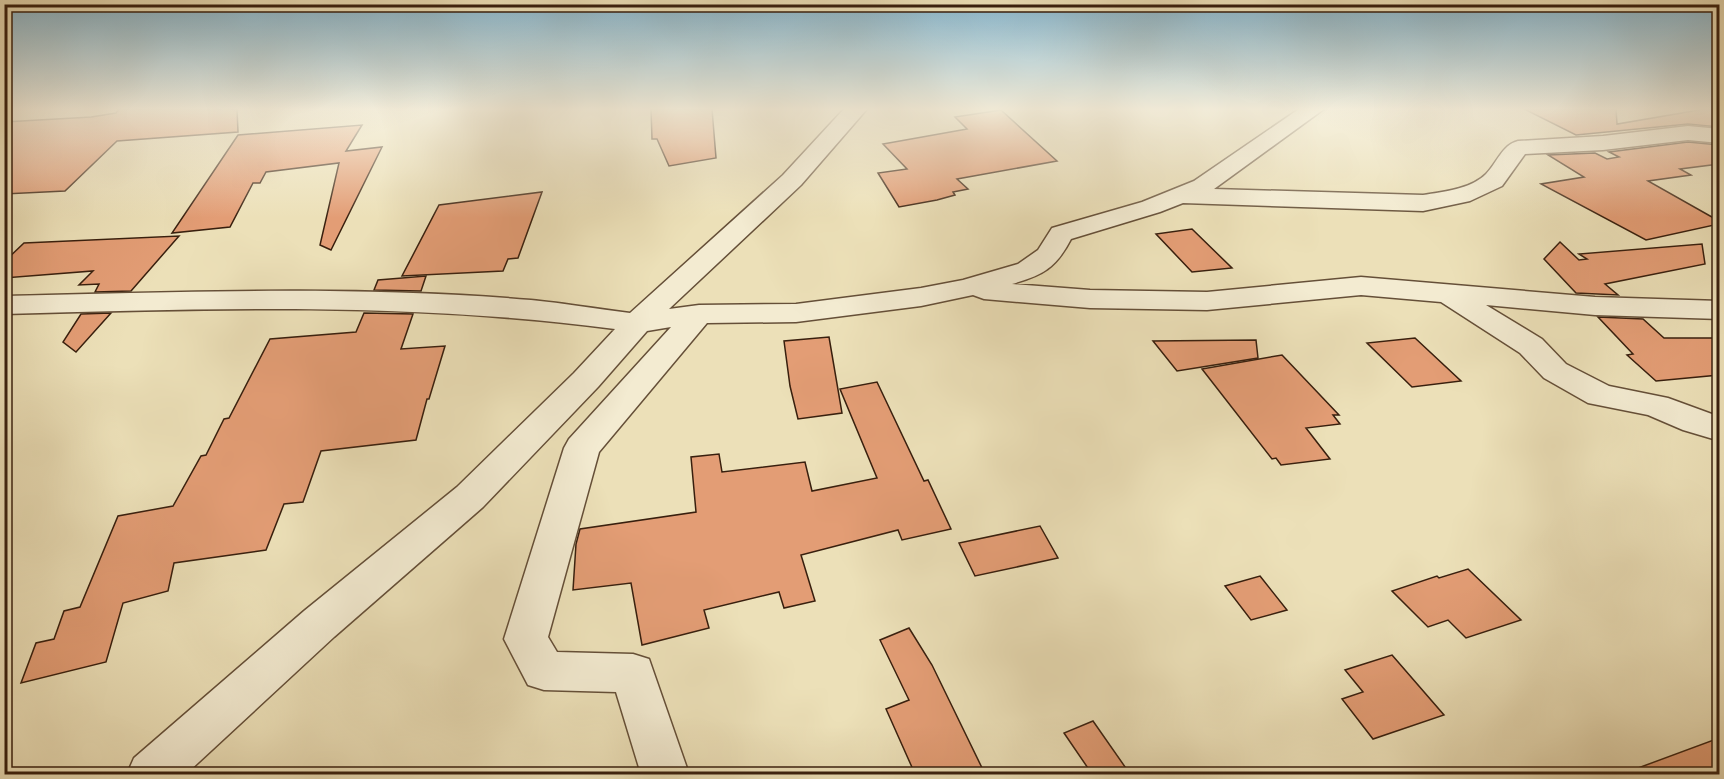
<svg xmlns="http://www.w3.org/2000/svg" width="1724" height="779" font-family="'Libre Caslon Text',serif">
<rect width="100%" height="100%" fill="#ece0b8"/>
<filter id="stains"><feTurbulence type="fractalNoise" baseFrequency=".00333" numOctaves="4"/><feColorMatrix values="0 0 0 0 .2 0 0 0 0 .09 0 0 0 0 .02 0 0 0 .5 -.17"/></filter>
<radialGradient id="worn" r=".72"><stop offset=".6" stop-color="#630" stop-opacity="0"/><stop offset="1" stop-color="#630" stop-opacity=".3"/></radialGradient>
<g fill="#e39d75" stroke="#381f0e" stroke-width="1.5">
<path d="M119,109H237L238,132L117,141L65,191L4,194V122L91,117L116,113Z"/>
<path d="M651,109H712L716,158L669,166L657,139H652Z"/>
<path d="M1524,109H1616L1617,124L1705,109H1719V127L1688,124L1576,135Z"/>
<path d="M1001,110L1057,161L957,179L968,189L953,192L955,195L937,200L899,207L878,173L907,169L883,144L967,129L955,117Z"/>
<path d="M362,125L346,151L382,147L331,250L320,245L339,163L266,172L260,183H253L230,227L172,233L238,135Z"/>
<path d="M1688,142L1719,145V164L1680,169L1691,175L1648,181L1719,221V224L1646,240L1541,184L1584,177L1548,155L1595,153L1607,159L1619,157L1609,152Z"/>
<path d="M542,192L518,258L508,259L503,271L402,276L439,205Z"/>
<path d="M1192,229L1232,268L1192,272L1156,234Z"/>
<path d="M179,236L131,291L95,292L99,284L79,285L93,271L4,278V262L24,243Z"/>
<path d="M1560,242L1579,260L1587,259L1579,254L1702,244L1705,264L1605,284L1618,295L1576,293L1544,259Z"/>
<path d="M426,276L421,291L374,290L378,280Z"/>
<path d="M111,313L76,352L63,342L81,314Z"/>
<path d="M364,313L413,314L401,349L445,346L429,399H427L416,440L321,451L303,502L284,504L266,550L174,563L168,591L123,603L106,662L21,683L36,643L54,639L64,611L80,607L118,516L173,506L201,456L206,455L224,419L229,418L270,339L356,332Z"/>
<path d="M1598,317L1643,319L1664,338H1719V375L1656,381L1627,355L1633,354Z"/>
<path d="M829,337L842,413L798,419L790,386L784,341Z"/>
<path d="M1415,338L1461,381L1412,387L1367,343Z"/>
<path d="M1256,340L1258,358L1177,371L1153,341Z"/>
<path d="M1282,355L1339,415H1333L1340,424L1306,428L1330,459L1281,465L1276,458L1272,459L1202,369Z"/>
<path d="M877,382L924,481L928,480L951,529L902,540L898,530L801,555L815,601L784,608L779,592L704,610L709,628L642,645L631,583L573,590L576,544L580,529L696,512L691,457L719,454L722,472L805,462L812,491L877,478L840,389Z"/>
<path d="M1040,526L1058,558L975,576L959,543Z"/>
<path d="M1468,569L1521,620L1466,638L1448,620L1428,627L1392,591L1437,576L1439,578Z"/>
<path d="M1260,576L1287,610L1251,620L1225,586Z"/>
<path d="M909,628L932,665L985,774H915L886,709L909,700L880,640Z"/>
<path d="M1392,655L1444,715L1373,739L1342,699L1363,692L1345,670Z"/>
<path d="M1093,721L1130,774H1092L1064,733Z"/>
<path d="M1719,738V774H1631L1630,771Z"/>
</g>
<g fill="none" stroke-linecap="round" stroke-linejoin="round">
<g stroke="#654f38" stroke-width="3">
<path id="street" d="M844,109H867L801,185L669,309L699,305L796,304L921,288L963,280L1018,264L1038,250L1052,228L1142,202L1194,181L1299,109H1324L1214,189L1423,195C1443,192 1471,189 1486,174C1497,163 1502,145 1518,141L1603,136L1688,126L1720,129V143L1688,140L1603,150L1525,154L1502,186L1470,201L1423,211L1183,203L1160,212L1071,239C1056,268 1043,275 1012,284L1090,290L1207,292L1361,277L1595,297L1720,301V319L1595,315L1486,305L1542,339L1566,364L1609,386L1668,398L1720,417V441L1683,430L1648,415L1588,403L1544,378L1520,353L1441,302L1361,295L1207,310L1090,308L984,299L973,295L921,306L796,322L707,323L599,452L548,637L557,652L633,654L649,659L689,774H641L616,692L544,690L528,685L504,639L564,448L569,439L671,327L647,331L598,387L483,507L334,637L186,774H127L134,758L304,611L457,487L574,373L615,329C412,302 208,308 4,314V296C180,292 356,285 531,300C564,303 597,309 630,313L783,175Z"/>
</g>
<use href="#street" fill="#f3ebd1" fill-rule="evenodd"/>
</g>
<linearGradient id="sky" x2="0" y2="1"><stop stop-color="#88b8d0"/><stop offset="0.5" stop-color="#f6f1df"/><stop offset="1" stop-color="#f6f1df" stop-opacity="0"/></linearGradient>
<rect width="1724" height="218" fill="url(#sky)"/>
<rect width="1724" height="779" fill="none" stroke="#ece0b8" stroke-width="24"/>
<rect x="6" y="6" width="1712" height="767" fill="none" stroke="#381f0e" stroke-width="3"/>
<rect x="12" y="12" width="1700" height="755" fill="none" stroke="#381f0e" stroke-width="1.5"/>
<rect width="100%" height="100%" filter="url(#stains)"/>
<rect width="100%" height="100%" fill="url(#worn)"/>
</svg>
